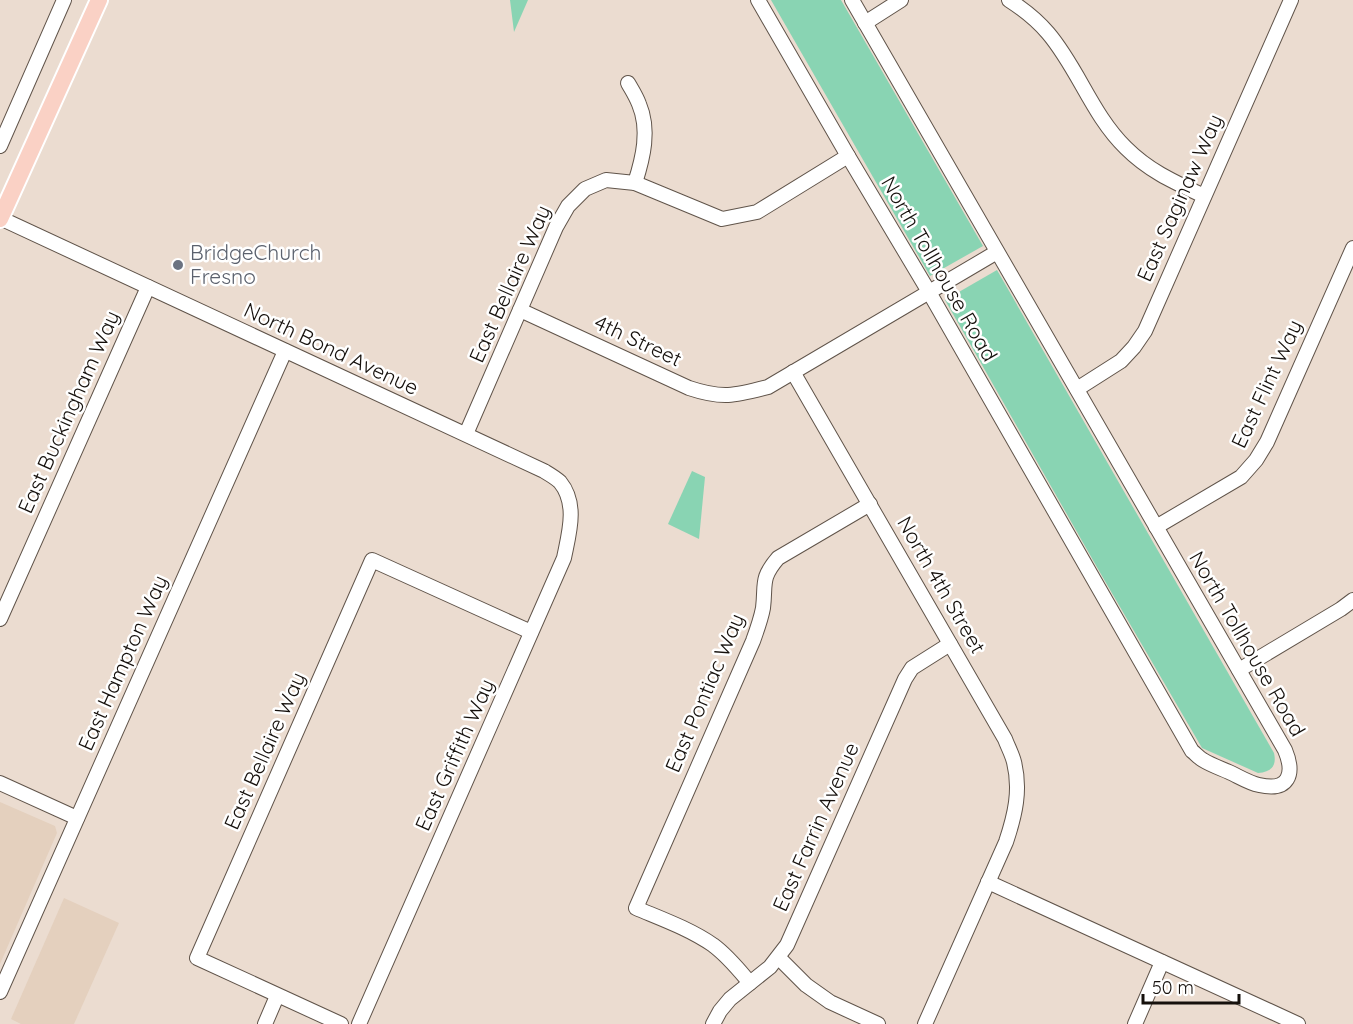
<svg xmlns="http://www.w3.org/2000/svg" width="1353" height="1024" font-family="Quicksand,sans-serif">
<rect width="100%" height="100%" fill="#ebdcd0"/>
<g fill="#e4d0be">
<path d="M0,802L55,826L57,833L0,964Z"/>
<path d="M64,898L119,923L74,1024H21L11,1019Z"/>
</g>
<g fill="#89d4b3">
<path d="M510,0H528L514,32Z"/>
<path d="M771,0H841L983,246L930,276Z"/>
<path d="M997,270L1274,753C1277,766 1271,772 1258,773L1202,748L1102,576L945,300Z"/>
<path d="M692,471L705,477L699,539L668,524Z"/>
</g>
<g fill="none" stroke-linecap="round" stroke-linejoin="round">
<g stroke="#60544a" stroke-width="16">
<g id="minor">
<path d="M758,0L848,156L929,292L1192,751C1196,754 1199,758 1203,760C1211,765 1220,768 1229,772C1238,776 1249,783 1259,785C1289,792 1295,774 1285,750L852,0"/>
<path d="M1009,0C1023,9 1037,20 1048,33C1078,68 1092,115 1126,148C1149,171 1174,182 1204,196"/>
<path d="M865,23L901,0"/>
<path d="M628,83C632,90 636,96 639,104C650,130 643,158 635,183"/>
<path d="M0,146L64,0"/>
<path d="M0,218L544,471C549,474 556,478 560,482C578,504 569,533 564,558L359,1024"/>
<path d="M520,310L689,388C722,399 734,396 768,387L997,252"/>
<path d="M793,372L1005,739C1008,747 1012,754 1014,762C1021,790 1015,815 1006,842L925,1024"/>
<path d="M1077,389L1121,361L1134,347L1145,331L1291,0"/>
<path d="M466,434L556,227L568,206L585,189L606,180L635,183L722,219L757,212L848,156"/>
<path d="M1156,527L1241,477L1256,460L1267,442L1353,248"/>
<path d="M0,619L148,287"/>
<path d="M1239,670L1341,609L1353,600"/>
<path d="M0,783L77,818"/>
<path d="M988,882L1298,1024"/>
<path d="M779,958L806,985L830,1002L878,1024"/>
<path d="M750,983C739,970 728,956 713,945C690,929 662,919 636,908L753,641C757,630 761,619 763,608C766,584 760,579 778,558L870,504"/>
<path d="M0,992L285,351"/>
<path d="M265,1024L277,996"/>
<path d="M341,1024L197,958L372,560L531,632"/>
<path d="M713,1024L720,1011L730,999L770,967L787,945L905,679L912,668L950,644"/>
<path d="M1135,1024L1162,962"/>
</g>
</g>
<g stroke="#fff" stroke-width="20">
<path id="major" d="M0,219L99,0"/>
</g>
<use href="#minor" stroke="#fff" stroke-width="14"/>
<use href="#major" stroke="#fad1c5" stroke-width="16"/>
</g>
<circle fill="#6b7280" stroke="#fff" stroke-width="2" cx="178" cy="265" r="6"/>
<g text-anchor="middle" stroke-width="5" stroke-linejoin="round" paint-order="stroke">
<g font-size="21" fill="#15100c" stroke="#fff">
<text transform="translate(1180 198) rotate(-66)" y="7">East Saginaw Way</text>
<text transform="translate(939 269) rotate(60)" y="7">North Tollhouse Road</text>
<text transform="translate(510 284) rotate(-66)" y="7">East Bellaire Way</text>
<text transform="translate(638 341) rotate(25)" y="7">4th Street</text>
<text transform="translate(331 349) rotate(25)" y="7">North Bond Avenue</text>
<text transform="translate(1267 384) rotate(-65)" y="7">East Flint Way</text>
<text transform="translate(69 412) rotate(-66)" y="7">East Buckingham Way</text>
<text transform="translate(941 585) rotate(60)" y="7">North 4th Street</text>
<text transform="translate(1247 644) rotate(60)" y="7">North Tollhouse Road</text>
<text transform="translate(123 663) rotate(-66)" y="7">East Hampton Way</text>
<text transform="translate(705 693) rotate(-67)" y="7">East Pontiac Way</text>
<text transform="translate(265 751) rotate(-66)" y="7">East Bellaire Way</text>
<text transform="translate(455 755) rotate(-66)" y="7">East Griffith Way</text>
<text transform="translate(816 827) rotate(-66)" y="7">East Farrin Avenue</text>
</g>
<g font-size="21" fill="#5b616d" stroke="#fff" text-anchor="start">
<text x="190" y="260">BridgeChurch<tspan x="190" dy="24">Fresno</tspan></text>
</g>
</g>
<path d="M1143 994v9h96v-9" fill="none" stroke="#15100c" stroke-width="3"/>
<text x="1152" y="994" font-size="18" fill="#15100c" stroke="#ffffff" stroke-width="4.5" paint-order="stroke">50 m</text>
</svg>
